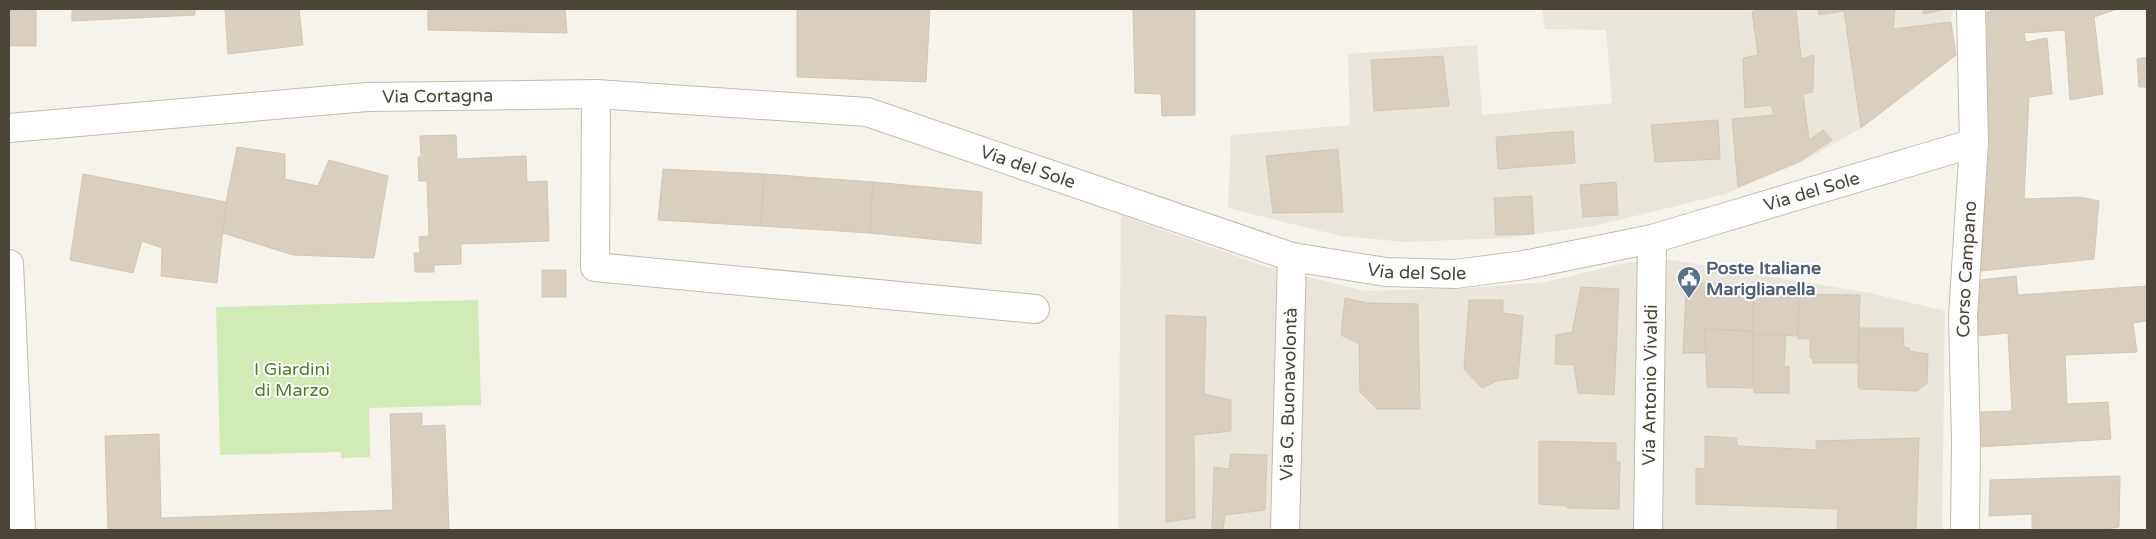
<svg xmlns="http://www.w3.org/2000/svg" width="2156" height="539" font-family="'Varela Round',sans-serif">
<rect width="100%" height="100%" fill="#f6f3ec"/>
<g fill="#eae5da">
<path d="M1542,9H1953L1951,22L1956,55L1861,128L1800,163L1725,194L1594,226L1506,238L1405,242L1341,236L1228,208L1231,135L1350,125L1348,54L1477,45L1482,115L1612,103L1606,30L1545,29Z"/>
<path d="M1121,215L1264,266L1365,291L1469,288L1546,282L1625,263L1671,260L1870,293L1945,311L1942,530H1118Z"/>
</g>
<path fill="#d2eab5" d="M478,300L481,405L369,408L370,457L341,458V452L220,455L216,307Z"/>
<g fill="#d8cfc1" stroke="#d3c7b4">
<path d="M9,9L36,10V46H9Z"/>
<path d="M72,9H195V15L72,21Z"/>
<path d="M225,9H299L303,45L228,54Z"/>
<path d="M428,9H565L567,33L428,30Z"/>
<path d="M797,9H930L926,82L797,77Z"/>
<path d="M1133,9H1195V115L1162,116L1161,94L1135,93Z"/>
<path d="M1761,9H1796L1801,59L1814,55L1813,92L1803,94L1809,140L1823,130L1832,140L1800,161L1738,187L1732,119L1774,115L1771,105L1745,108L1743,58L1758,55L1752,12Z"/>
<path d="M1818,9H1895L1893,29L1951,22L1956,55L1861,128L1844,11L1819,15Z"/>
<path d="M1923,9H1946L1924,14Z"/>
<path d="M1997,9H2117L2094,17L2103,94L2070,100L2065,30L2024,33L2026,42L2047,38L2052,94L2029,97L2024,199L2080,197L2099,201L2094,259L1981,271L1987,91V12Z"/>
<path d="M1443,56L1449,106L1374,111L1371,60Z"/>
<path d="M2147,57V87H2139L2137,59Z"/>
<path d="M1718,120L1720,159L1655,162L1651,125Z"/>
<path d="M1573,131L1575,163L1498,169L1496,137Z"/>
<path d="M456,135L457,159L526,156L527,182L547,181L549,241L461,244V264L434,265V272H415L414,253H420L419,237L429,236L427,181H419L418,157H421L420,136Z"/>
<path d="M237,147L285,154V179L318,186L329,160L388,176L374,258L293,255L223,233L226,202Z"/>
<path d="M1338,149L1343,212L1273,213L1266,156Z"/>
<path d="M663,169L764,174L761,226L658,220Z"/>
<path d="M83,174L226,202L217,283L161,276L162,248L142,241L133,273L70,260Z"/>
<path d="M764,174L873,182L870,233L761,226Z"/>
<path d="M873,182L982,192L981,244L870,233Z"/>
<path d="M1616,182L1618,215L1583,217L1580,185Z"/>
<path d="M1532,196L1534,234L1496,235L1494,198Z"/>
<rect x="542" y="270" width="24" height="27"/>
<path d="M2016,276L2018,295L2147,286V321L2133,323L2137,352L2065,355L2067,404L2108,402L2111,439L1980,447L1981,412L2012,411L2008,333L1977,336L1981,280Z"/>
<path d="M1694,283H1718L1752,287L1751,292L1753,293V331L1705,329L1706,353H1683L1686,291H1693Z"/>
<path d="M1581,287L1619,289L1614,395L1578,393L1574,365L1555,364L1556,335L1572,332Z"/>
<path d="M1754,288L1800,291L1798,336L1753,334Z"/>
<path d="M1799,294L1860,295L1858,363H1813V359L1810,358V338L1798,339Z"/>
<path d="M1345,298L1367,303L1418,304L1420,409H1377L1360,392L1359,344L1341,335Z"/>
<path d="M1469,300H1503V313L1523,316L1518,378L1497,381L1482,388L1464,369Z"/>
<path d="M1166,315L1206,317L1204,394L1231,400V431L1194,435L1195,518L1166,522Z"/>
<path d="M1859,328H1903L1904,347L1909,348V351L1928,354L1927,383L1917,391L1862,389L1858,387Z"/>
<path d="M1705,329L1753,331V388L1707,387Z"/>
<path d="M1753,334L1786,335L1784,367L1789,366V393H1754Z"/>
<path d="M422,413V426L445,425L449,530H108L105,436L159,434L161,518L393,510L390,414Z"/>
<path d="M1705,436L1736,438L1738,446L1816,450V441L1919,438L1916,530H1837L1838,509L1696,504V468L1705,469Z"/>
<path d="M1539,441L1616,443V462H1620L1619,509L1567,508V506L1539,504Z"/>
<path d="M1231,454L1267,455L1265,510L1225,515L1223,530H1212L1214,467L1229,469Z"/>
<path d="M2120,476L2119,527L2100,530H2032V514L1989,516L1990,480Z"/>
</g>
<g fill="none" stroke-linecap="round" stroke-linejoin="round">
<g stroke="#c2bbae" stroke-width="30">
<g id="minor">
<path d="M596,94L595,267L1035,309"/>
<path d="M9,264L21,530"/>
<path id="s1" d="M1285,530L1292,257"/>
<path id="s2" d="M1648,530L1652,239"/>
</g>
</g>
<g stroke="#c2bbae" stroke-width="30">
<g id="tertiary">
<path id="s3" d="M9,128L367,97L596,94L867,112L1292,257L1386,272L1455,274L1524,265L1652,239L1974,143"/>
<path id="s4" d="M1965,530L1966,441L1963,316L1974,143L1971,9"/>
</g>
</g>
<use href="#minor" stroke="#fff" stroke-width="28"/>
<use href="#tertiary" stroke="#fff" stroke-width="28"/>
</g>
<defs>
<g id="civic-pin" transform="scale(1.25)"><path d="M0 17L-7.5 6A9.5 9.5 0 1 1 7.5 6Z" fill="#5c6f8a" stroke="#fff"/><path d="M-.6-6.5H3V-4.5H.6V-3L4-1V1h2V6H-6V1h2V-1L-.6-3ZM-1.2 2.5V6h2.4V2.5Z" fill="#fff"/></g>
</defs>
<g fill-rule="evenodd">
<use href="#civic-pin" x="1689" y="278"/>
</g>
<g text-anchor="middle" stroke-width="4" stroke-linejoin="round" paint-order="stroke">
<g font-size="18" fill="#4b4439" stroke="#fff">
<text dy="6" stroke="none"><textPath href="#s3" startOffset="430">Via Cortagna</textPath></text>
<text dy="6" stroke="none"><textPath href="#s3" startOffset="1030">Via del Sole</textPath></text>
<text dy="6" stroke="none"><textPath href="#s3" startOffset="1840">Via del Sole</textPath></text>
<text dy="6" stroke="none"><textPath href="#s3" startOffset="1435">Via del Sole</textPath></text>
<text dy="6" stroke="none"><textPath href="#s4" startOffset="261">Corso Campano</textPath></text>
<text dy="6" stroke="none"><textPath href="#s2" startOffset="145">Via Antonio Vivaldi</textPath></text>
<text dy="6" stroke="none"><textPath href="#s1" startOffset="136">Via G. Buonavolontà</textPath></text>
</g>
<g font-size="18" font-weight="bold" fill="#4e5e75" stroke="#fff" text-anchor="start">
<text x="1706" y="274">Poste Italiane<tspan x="1706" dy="21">Mariglianella</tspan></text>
</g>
<g font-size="18" fill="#4a7f2a" stroke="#fff">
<text x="292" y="375">I Giardini<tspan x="292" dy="21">di Marzo</tspan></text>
</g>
</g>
<rect width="2156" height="539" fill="none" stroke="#4b4439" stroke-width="20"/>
</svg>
